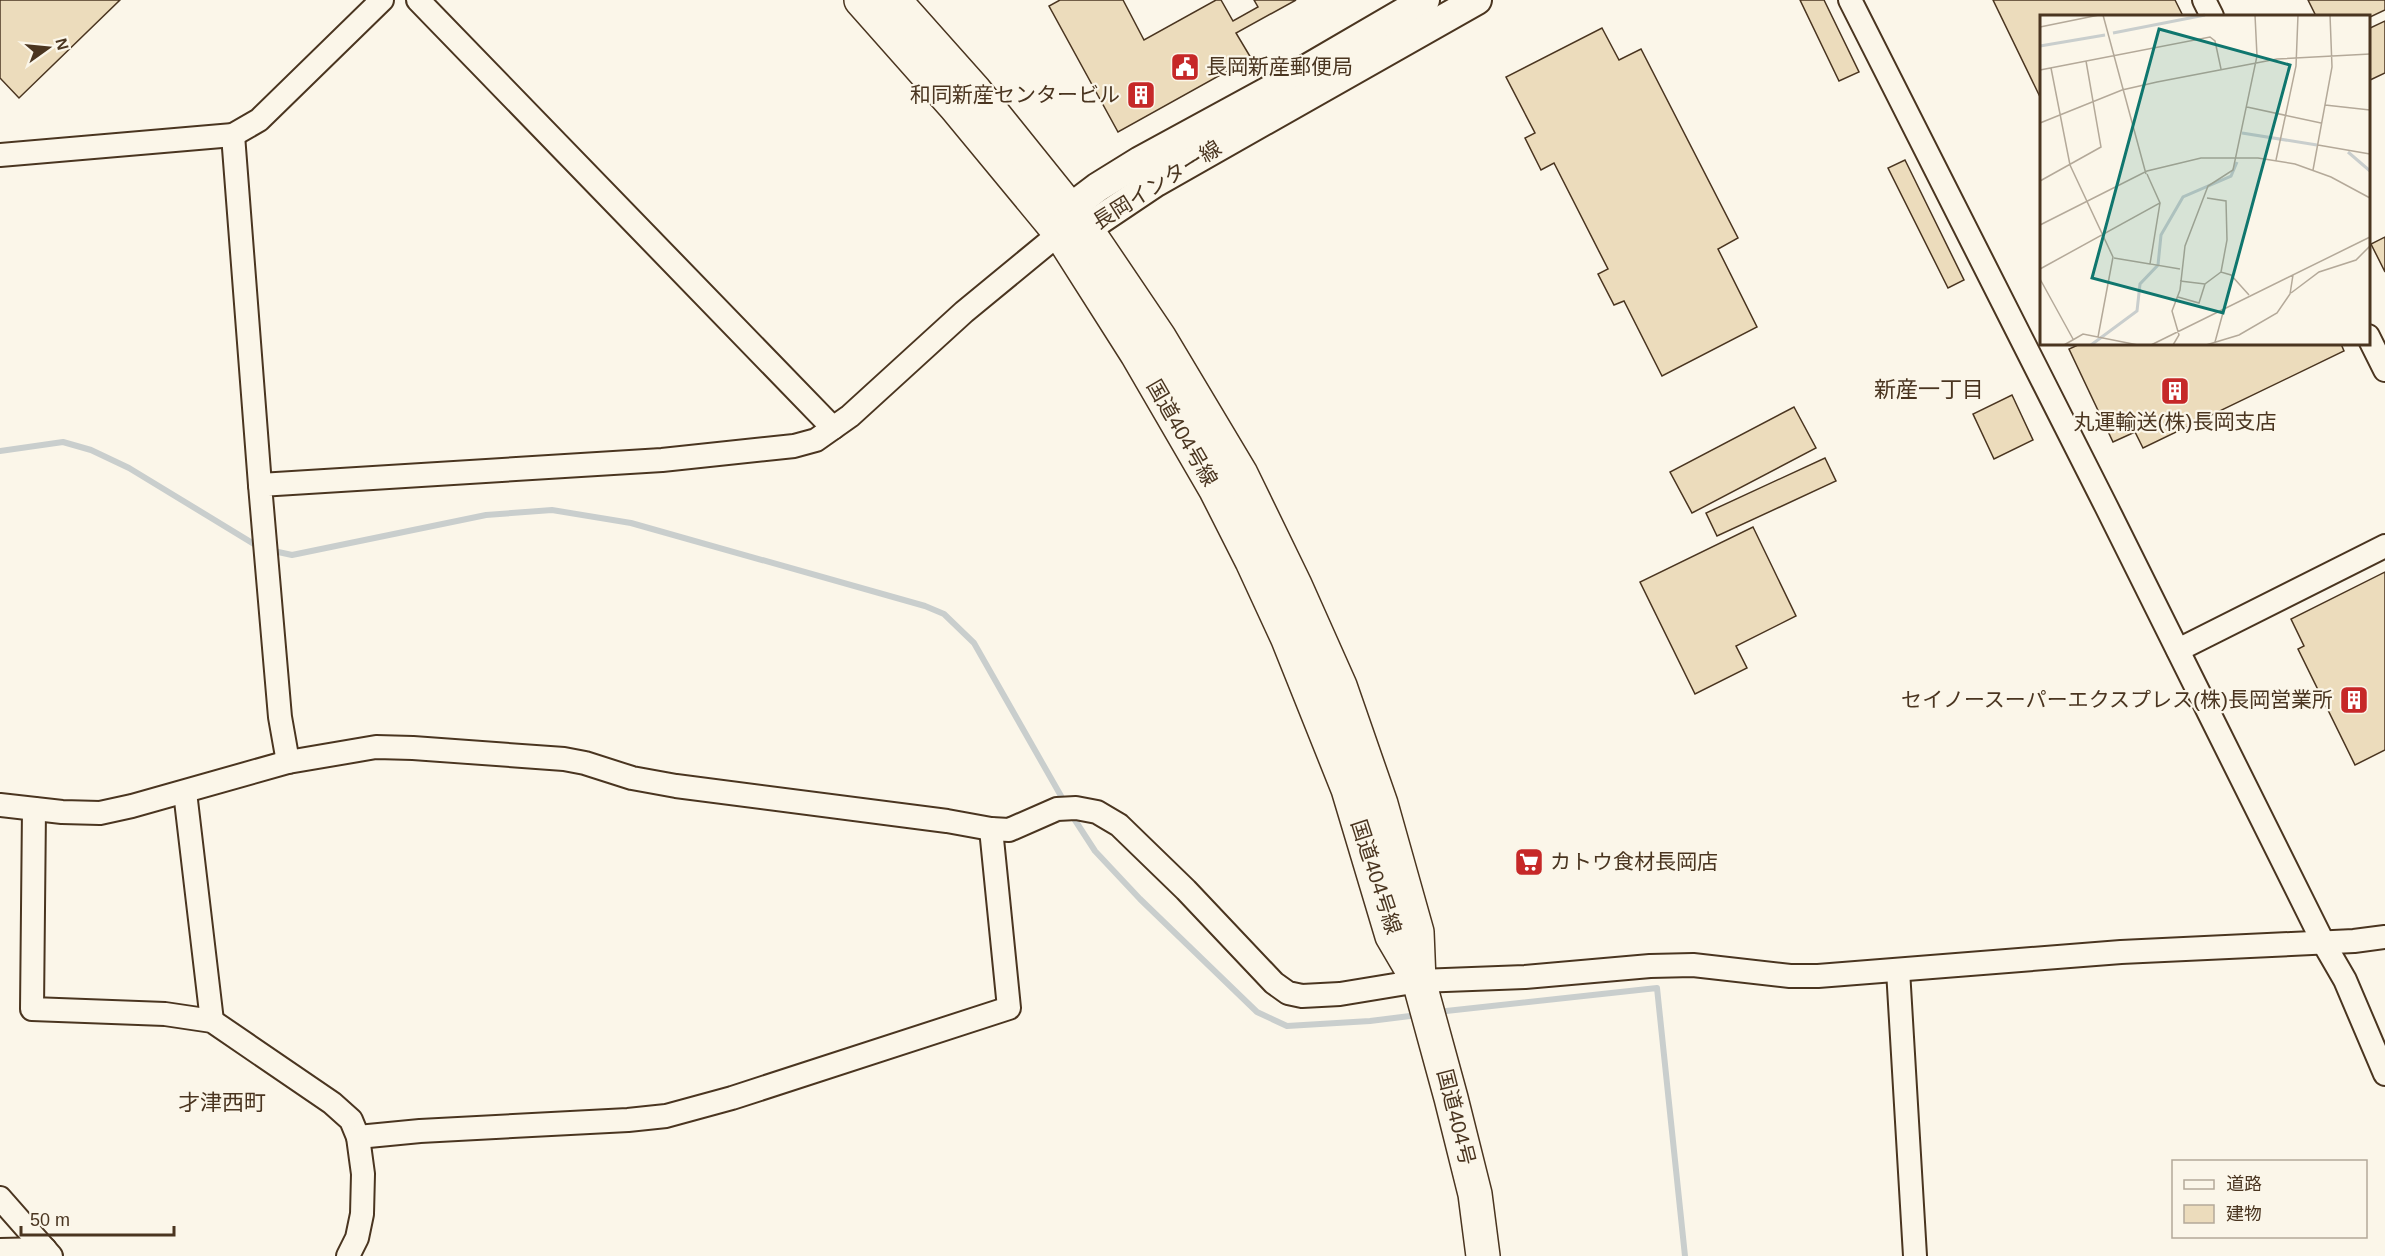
<svg xmlns="http://www.w3.org/2000/svg" width="2385" height="1256" font-family="Arial,'Noto Sans JP',sans-serif">
<rect width="100%" height="100%" fill="#fbf6e9"/>
<g fill="none" stroke-linecap="round" stroke-linejoin="round">
<g stroke="#c9cecd" stroke-width="6">
<path d="M0,451L63,442L91,450L129,468L259,547"/>
<path d="M269,550L292,555L486,515L552,510L631,523L925,606L944,614L974,643L1065,803"/>
<path d="M1071,814L1095,851L1140,899L1257,1012L1287,1026L1370,1021L1418,1015"/>
<path d="M1437,1012L1657,988L1685,1256"/>
</g>
</g>
<g fill="#ecdcbc" stroke="#4a3520" stroke-width="1.5">
<path d="M0,0H120L19,98L0,78Z"/>
<path d="M1060,0H1123L1144,40L1216,0H1221L1233,21L1258,7L1254,0H1296L1236,33L1251,58L1118,132L1049,6Z"/>
<path d="M1800,0H1824L1859,72L1839,81Z"/>
<path d="M1993,0H2175L2183,16H2042V101Z"/>
<path d="M2308,0H2385V10L2368,18L2316,16Z"/>
<path d="M2385,21V73L2368,81V29Z"/>
<path d="M1602,28L1619,60L1641,49L1738,238L1718,249L1757,327L1662,376L1624,301L1614,305L1598,274L1608,269L1554,163L1541,170L1525,138L1535,133L1506,77Z"/>
<path d="M1905,160L1964,280L1948,288L1888,168Z"/>
<path d="M2385,237V272L2371,244Z"/>
<path d="M2080,344H2341L2344,351L2143,448L2135,432L2113,442L2069,349Z"/>
<path d="M2012,395L2033,440L1994,459L1973,414Z"/>
<path d="M1794,407L1816,448L1692,513L1670,472Z"/>
<path d="M1825,458L1836,481L1717,536L1706,513Z"/>
<path d="M1753,527L1796,616L1736,646L1747,668L1695,694L1640,582Z"/>
<path d="M2385,572V750L2355,765L2298,649L2304,646L2291,619Z"/>
</g>
<g fill="none" stroke-linecap="round" stroke-linejoin="round">
<g stroke="#4a3520" stroke-width="26">
<g id="minor">
<path d="M418,0L833,428L850,416L964,312L1060,233"/>
<path d="M1850,0L2106,506L2323,942L2345,980L2385,1074"/>
<path d="M2204,0L2212,16"/>
<path d="M233,135L260,485"/>
<path d="M0,155L233,135L259,120L382,0"/>
<path d="M2368,336L2385,370"/>
<path d="M2178,650L2385,546"/>
<path d="M288,762L280,717L260,485L662,460L794,446L816,440L833,428"/>
<path d="M185,792L212,1021"/>
<path d="M0,805L62,812L100,813L132,806L288,762L376,747L413,748L564,759L585,763L632,778L676,786L947,821L991,829L1009,830L1057,809L1076,808L1097,812L1119,825L1186,890L1274,983L1288,993L1302,996L1340,994L1419,981L1525,977L1650,966L1693,965L1790,976H1818L2121,952L2354,941L2385,937"/>
<path d="M34,809L32,1009L165,1014L212,1021L332,1103L351,1120L358,1137L363,1174L362,1214L357,1238L348,1256"/>
<path d="M1898,970L1915,1256"/>
<path d="M358,1137L420,1131L628,1120L666,1116L732,1098L1009,1008L991,829"/>
<path d="M0,1198L51,1256"/>
<path d="M0,1250L45,1249"/>
</g>
</g>
<g stroke="#4a3520" stroke-width="32">
<g id="major">
<path d="M1061,228L1069,209L1098,187L1140,161L1274,88L1425,0"/>
<path d="M1065,232L1086,229L1156,182L1477,0"/>
</g>
</g>
<g stroke="#4a3520" stroke-width="36">
<g id="highway">
<path d="M861,0L955,106L1060,233L1137,354L1216,490L1252,561L1288,639L1348,789L1392,936L1416,977"/>
<path d="M894,0L975,91L1086,229L1159,337L1241,474L1295,585L1340,686L1381,804L1417,932L1419,981L1451,1098L1475,1194L1483,1256"/>
</g>
</g>
<use href="#minor" stroke="#fbf6e9" stroke-width="22"/>
<use href="#major" stroke="#fbf6e9" stroke-width="28"/>
<use href="#highway" stroke="#fbf6e9" stroke-width="33"/>
</g>
<defs>
<g id="civic-square" transform="scale(1.5)"><rect x="-9" y="-9" width="18" height="18" rx="4" fill="#c62828" stroke="#fbf6e9"/><path d="M-.6-6.5H3V-4.5H.6V-3L4-1V1h2V6H-6V1h2V-1L-.6-3ZM-1.2 2.5V6h2.4V2.5Z" fill="#fff"/></g>
<g id="building-square" transform="scale(1.5)"><rect x="-9" y="-9" width="18" height="18" rx="4" fill="#c62828" stroke="#fbf6e9"/><path d="M-4-6H4V6H1V3H-1V6H-4ZM-2.5-4.3h1.7v1.8h-1.7ZM.8-4.3h1.7v1.8H.8ZM-2.5-1h1.7V.8h-1.7ZM.8-1h1.7V.8H.8Z" fill="#fff"/></g>
<g id="supermarket-square" transform="scale(1.5)"><rect x="-9" y="-9" width="18" height="18" rx="4" fill="#c62828" stroke="#fbf6e9"/><path d="M-6-5.5h2.5l.6 2H6L4.5 2H-2.5L-4.4-4H-6ZM-1.5 3.2a1.3 1.3 0 1 0 .1 0ZM3 3.2a1.3 1.3 0 1 0 .1 0Z" fill="#fff"/></g>
</defs>
<g fill-rule="evenodd">
<use href="#civic-square" x="1185" y="67"/>
<use href="#building-square" x="1141" y="95"/>
<use href="#building-square" x="2175" y="391"/>
<use href="#building-square" x="2354" y="700"/>
<use href="#supermarket-square" x="1529" y="862"/>
</g>
<g text-anchor="middle" stroke-width="4.5" stroke-linejoin="round" paint-order="stroke">
<g font-size="21" fill="#4a3520" stroke="#fbf6e9" text-anchor="start">
<text x="1206" y="74">長岡新産郵便局</text>
<text x="1120" y="102" text-anchor="end">和同新産センタービル</text>
<text x="2175" y="429" text-anchor="middle">丸運輸送(株)長岡支店</text>
<text x="2333" y="707" text-anchor="end">セイノースーパーエクスプレス(株)長岡営業所</text>
<text x="1550" y="869">カトウ食材長岡店</text>
</g>
<g font-size="21" fill="#4a3520" stroke="#fbf6e9">
<text transform="translate(1157 185) rotate(-32)" y="7">長岡インター線</text>
<text transform="translate(1182 433) rotate(60)" y="7">国道404号線</text>
<text transform="translate(1376 877) rotate(72)" y="7">国道404号線</text>
<text transform="translate(1456 1117) rotate(76)" y="7">国道404号</text>
</g>
<g font-size="22" fill="#4a3520" stroke="#fbf6e9">
<text x="1929" y="397">新産一丁目</text>
<text x="222" y="1110">才津西町</text>
</g>
</g>
<g transform="translate(2040 15)">
<rect width="330" height="330" fill="#fbf6e9"/>
<path fill="none" stroke="#c9cecd" stroke-width="3" d="M73,18L165,0M0,31L65,20M202,118L277,130M308,137L330,156M51,330L97,296L100,269L118,250L121,220L143,182L191,161L197,147"/>
<path fill="none" stroke="#b4a999" stroke-width="1.5" d="M63,0L106,159M0,12L59,0M11,53L30,150L73,242L58,322M0,55L170,22L175,26L181,54M285,90L330,95M207,92L281,108M0,108L82,75L117,67L237,44L330,39M278,130L330,139M236,145L256,51L258,0M273,155L292,52L290,0M0,166L61,132L46,46M167,183L186,186L187,225L181,257M120,188L110,249L140,254M0,210L107,156L161,143H218L255,149L291,162L330,183M74,243L110,249M0,254L120,188L107,159M0,264L33,324M140,266L165,269M251,278L279,257L316,245L330,231M138,282L159,288L165,269L181,257L191,260L209,280M175,327L184,294M24,330L43,319L98,330M111,330L330,222M133,330L139,320L132,296L140,275L145,231L168,171L193,155L217,41L215,0M166,330L199,320L237,298L250,279L253,260"/>
<path fill="#0f766e" fill-opacity="0.15" stroke="#0f766e" stroke-width="3" d="M119,14L250,50L183,298L52,263Z"/>
<rect width="330" height="330" fill="none" stroke="#4a3520" stroke-width="3"/>
</g>
<rect x="2172" y="1160" width="195" height="78" fill="#fbf6e9" stroke="#b4a999" stroke-width="1.5"/>
<rect x="2184" y="1180" width="30" height="9" fill="#fbf6e9" stroke="#b4a999" stroke-width="1.5"/>
<text x="2226" y="1190" font-size="18" fill="#4a3520">道路</text>
<rect x="2184" y="1205" width="30" height="18" fill="#ecdcbc" stroke="#b4a999" stroke-width="1.5"/>
<text x="2226" y="1220" font-size="18" fill="#4a3520">建物</text>
<g transform="translate(48 48) rotate(75)" stroke="#fbf6e9" stroke-width="4.5" paint-order="stroke">
<path d="M0-4.5L10 22L0 15L-10 22Z" fill="#4a3520"/>
<text y="-9" font-size="16" font-weight="bold" text-anchor="middle" fill="#4a3520">N</text>
</g>
<path d="M21 1226v9h153v-9" fill="none" stroke="#4a3520" stroke-width="3"/>
<text x="30" y="1226" font-size="18" fill="#4a3520" stroke="#fbf6e9" stroke-width="4.5" paint-order="stroke">50 m</text>
</svg>
